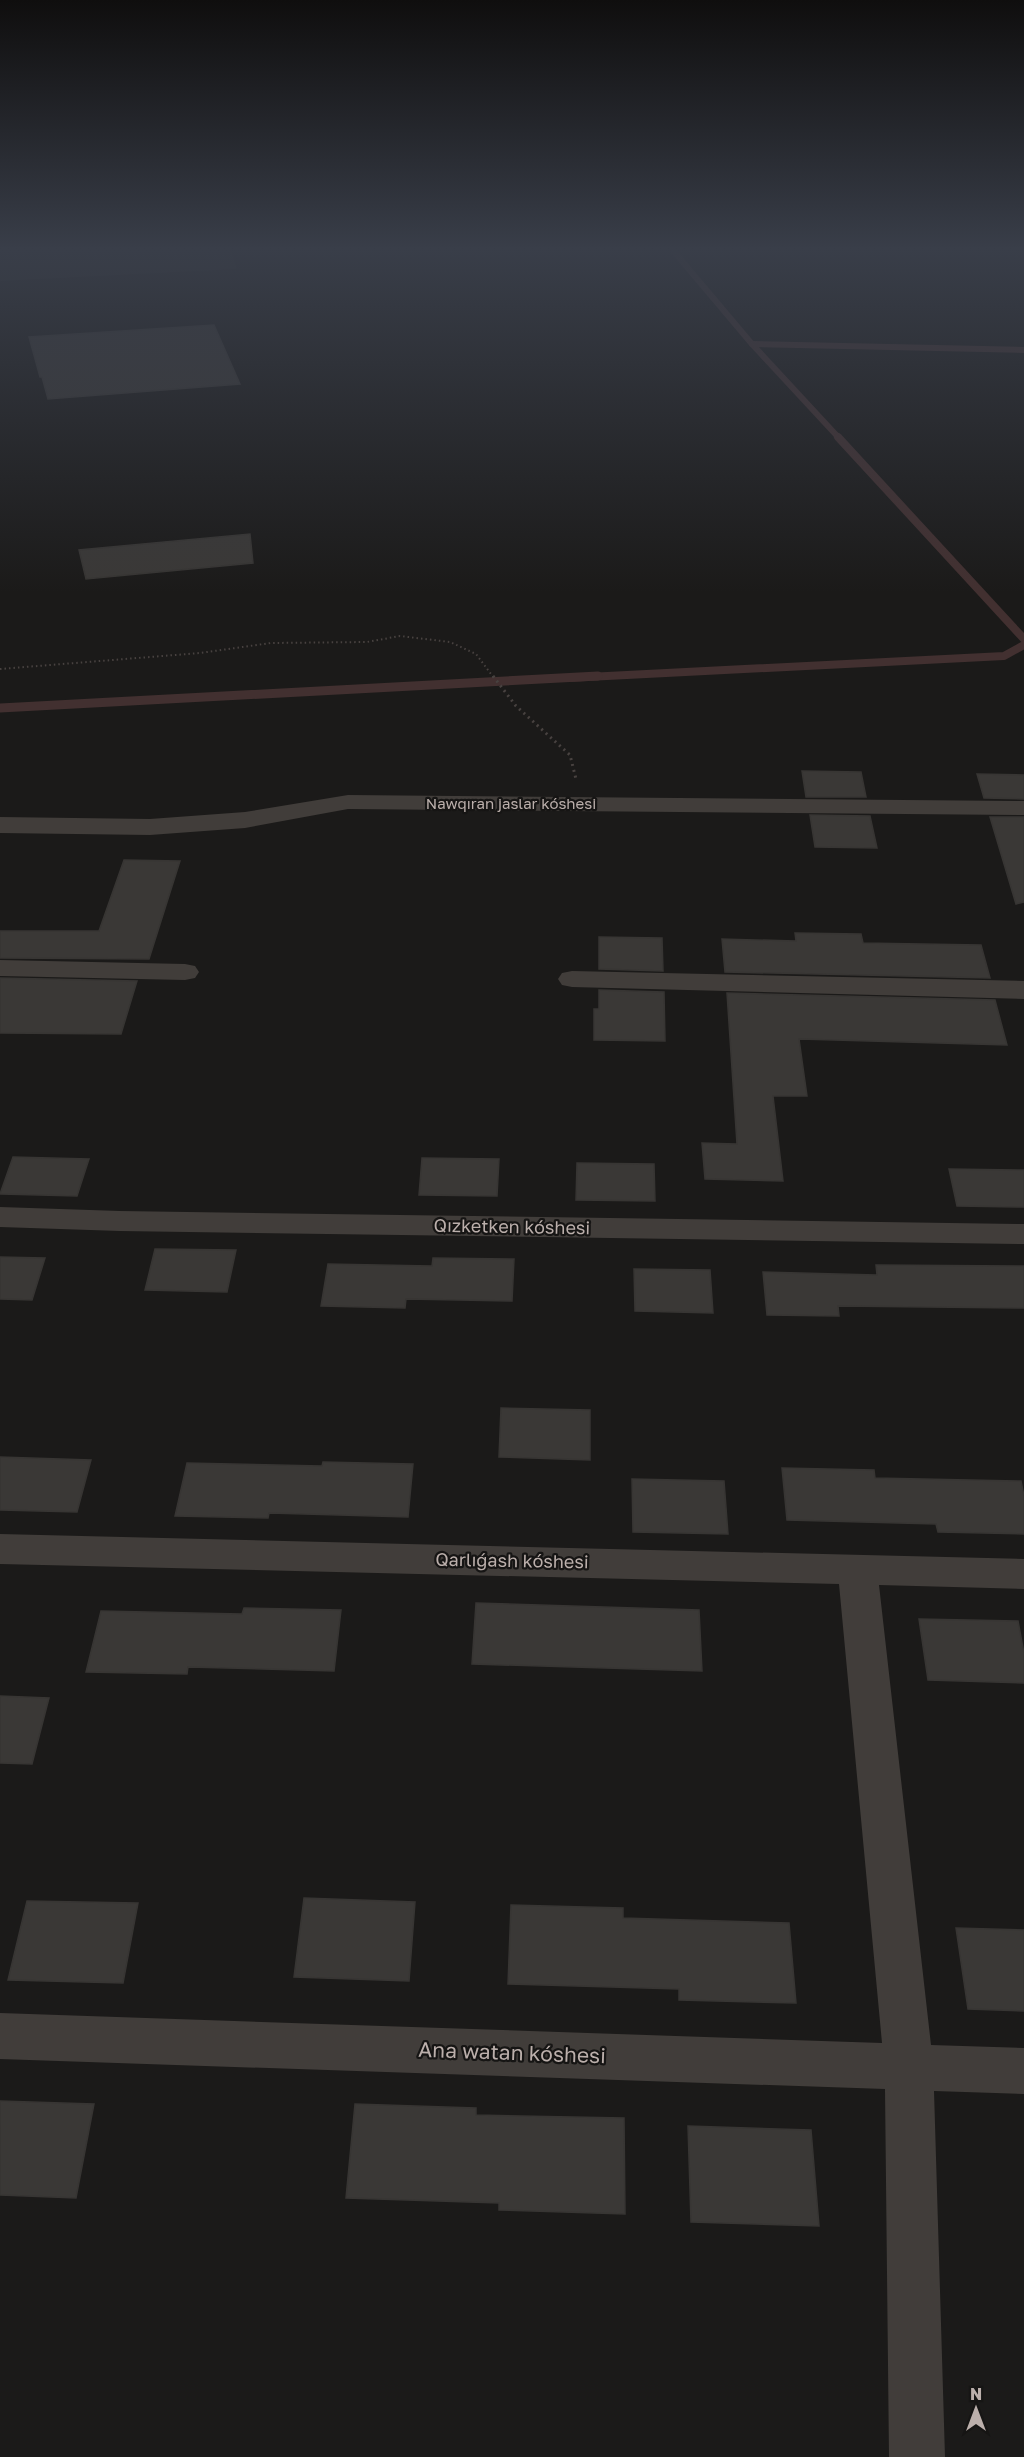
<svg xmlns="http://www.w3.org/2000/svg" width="1024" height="2457" font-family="'Golos Text',sans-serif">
<rect width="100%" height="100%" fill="#1b1a19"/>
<path fill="#282725" d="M0,248H230L237,269L0,281Z"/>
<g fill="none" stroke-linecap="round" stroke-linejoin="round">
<g stroke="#423030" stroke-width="6">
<path d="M671,248L752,344L839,438"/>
<path d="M752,344L1024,350"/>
</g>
<g stroke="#423030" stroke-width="8">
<path d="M838,437L1024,639"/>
<path d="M568,678L1004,656L1024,645"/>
</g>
<path stroke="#423030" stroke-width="9" d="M0,708L598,676"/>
</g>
<g fill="#3a3836" stroke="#373533" stroke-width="1.5">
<path d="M214,325L240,384L48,399L42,377H40L29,337Z"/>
<path d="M250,534L253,563L86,579L79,550Z"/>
<path d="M802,771L861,772L866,797H806Z"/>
<path d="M977,774L1024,775V799L984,798Z"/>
<path d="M810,815L870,816L877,848L815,847Z"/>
<path d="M990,817H1024V902L1016,904Z"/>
<path d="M124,860L180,861L149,959L0,958V931H99Z"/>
<path d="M795,933L861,934L863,943L981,945L990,978L725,972L722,939L796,941Z"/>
<path d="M599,937L662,938L663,971L599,969Z"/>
<path d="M0,978L137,981L121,1034L0,1033Z"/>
<path d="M599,990L664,992L665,1041L594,1040V1009H599Z"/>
<path d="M727,993L995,1000L1007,1045L799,1039L807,1096H773L783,1181L705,1179L702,1143L737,1144Z"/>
<path d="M13,1157L89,1159L77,1196L0,1194Z"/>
<path d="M422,1158L499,1159L497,1196L419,1195Z"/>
<path d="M577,1163L654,1164L655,1201L576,1200Z"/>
<path d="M949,1169L1024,1170V1207L957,1206Z"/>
<path d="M155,1249L236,1250L227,1292L145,1290Z"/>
<path d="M0,1257L45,1258L32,1300L0,1299Z"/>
<path d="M433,1258L514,1259L512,1301L406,1299L405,1308L321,1306L328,1264L432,1266Z"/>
<path d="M876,1265L1024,1266V1308L838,1306L839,1316L767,1315L763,1272L877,1275Z"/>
<path d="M634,1269L710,1270L713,1313L635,1311Z"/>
<path d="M501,1408L590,1410V1460L499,1457Z"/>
<path d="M0,1457L91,1460L77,1512L0,1510Z"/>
<path d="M323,1462L413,1464L408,1517L269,1513L268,1518L175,1516L187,1463L322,1466Z"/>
<path d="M782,1468L874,1470L875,1478L1021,1481L1024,1496V1534L938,1532L936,1524L787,1520Z"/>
<path d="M632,1479L724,1481L728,1534L633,1532Z"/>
<path d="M476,1603L699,1610L702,1671L472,1664Z"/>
<path d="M244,1608L341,1610L334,1671L188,1667L187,1674L86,1672L101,1611L242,1614Z"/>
<path d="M919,1619L1018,1621L1024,1653V1683L928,1680Z"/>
<path d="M0,1696L49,1698L32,1764L0,1763Z"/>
<path d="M304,1898L415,1902L409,1981L294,1977Z"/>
<path d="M27,1901L138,1903L123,1983L8,1980Z"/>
<path d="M511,1905L623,1908V1918L789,1923L796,2003L679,2000V1989L508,1984Z"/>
<path d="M956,1928L1024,1930V2011L968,2009Z"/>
<path d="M0,2101L94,2104L76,2198L0,2195Z"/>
<path d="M355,2104L476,2108V2115L624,2118L625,2214L499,2210V2203L346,2198Z"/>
<path d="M688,2126L811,2130L819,2226L691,2222Z"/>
</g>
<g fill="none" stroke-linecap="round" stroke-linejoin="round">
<path stroke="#484240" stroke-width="2" stroke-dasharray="1.5 3" stroke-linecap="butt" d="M0,669L200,653L271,643L367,642L400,636L450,642L476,654L494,678"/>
<path stroke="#484240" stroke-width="3" stroke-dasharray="2 4" stroke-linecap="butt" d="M493,676L516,706L570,755L576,779"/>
<g fill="#413d3a" fill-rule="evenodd">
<path d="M348,795L1024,801V815L348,809L245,828L150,835L0,833V817L150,819L245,812Z"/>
<path d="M0,960L185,964L195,966L199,972L195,978L185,980L0,976Z"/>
<path d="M572,971L1024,981V999L572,987L562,985L558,979L562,973Z"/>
<path d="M0,1207L120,1211L1024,1224V1244L120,1231L0,1227Z"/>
<path d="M0,1534L1024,1559V1589L879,1585L931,2045L1024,2048V2094L934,2091L945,2457H889L885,2089L0,2059V2013L882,2043L839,1584L0,1564Z"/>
</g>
</g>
<linearGradient id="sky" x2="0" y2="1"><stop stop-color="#0f0e0e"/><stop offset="0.42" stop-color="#393e49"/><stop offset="1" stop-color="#393e49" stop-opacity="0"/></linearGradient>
<rect width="1024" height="592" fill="url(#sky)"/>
<g text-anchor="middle" stroke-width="4.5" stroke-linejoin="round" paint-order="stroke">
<g font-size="15" fill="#bbafab" stroke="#161514">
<text x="511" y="809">Nawqıran jaslar kóshesi</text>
</g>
<g font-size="18" fill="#bbafab" stroke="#161514">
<text transform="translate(512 1227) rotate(1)" y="6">Qızketken kóshesi</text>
<text transform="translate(512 1561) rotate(1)" y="6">Qarlıǵash kóshesi</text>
</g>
<g font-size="21" fill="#bbafab" stroke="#161514">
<text transform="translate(512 2053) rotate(2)" y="7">Ana watan kóshesi</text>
</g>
</g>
<g transform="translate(976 2409)" stroke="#161514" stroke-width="4.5" paint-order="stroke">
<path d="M0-4.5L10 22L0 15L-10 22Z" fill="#bbafab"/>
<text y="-9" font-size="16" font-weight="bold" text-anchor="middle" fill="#bbafab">N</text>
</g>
</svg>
